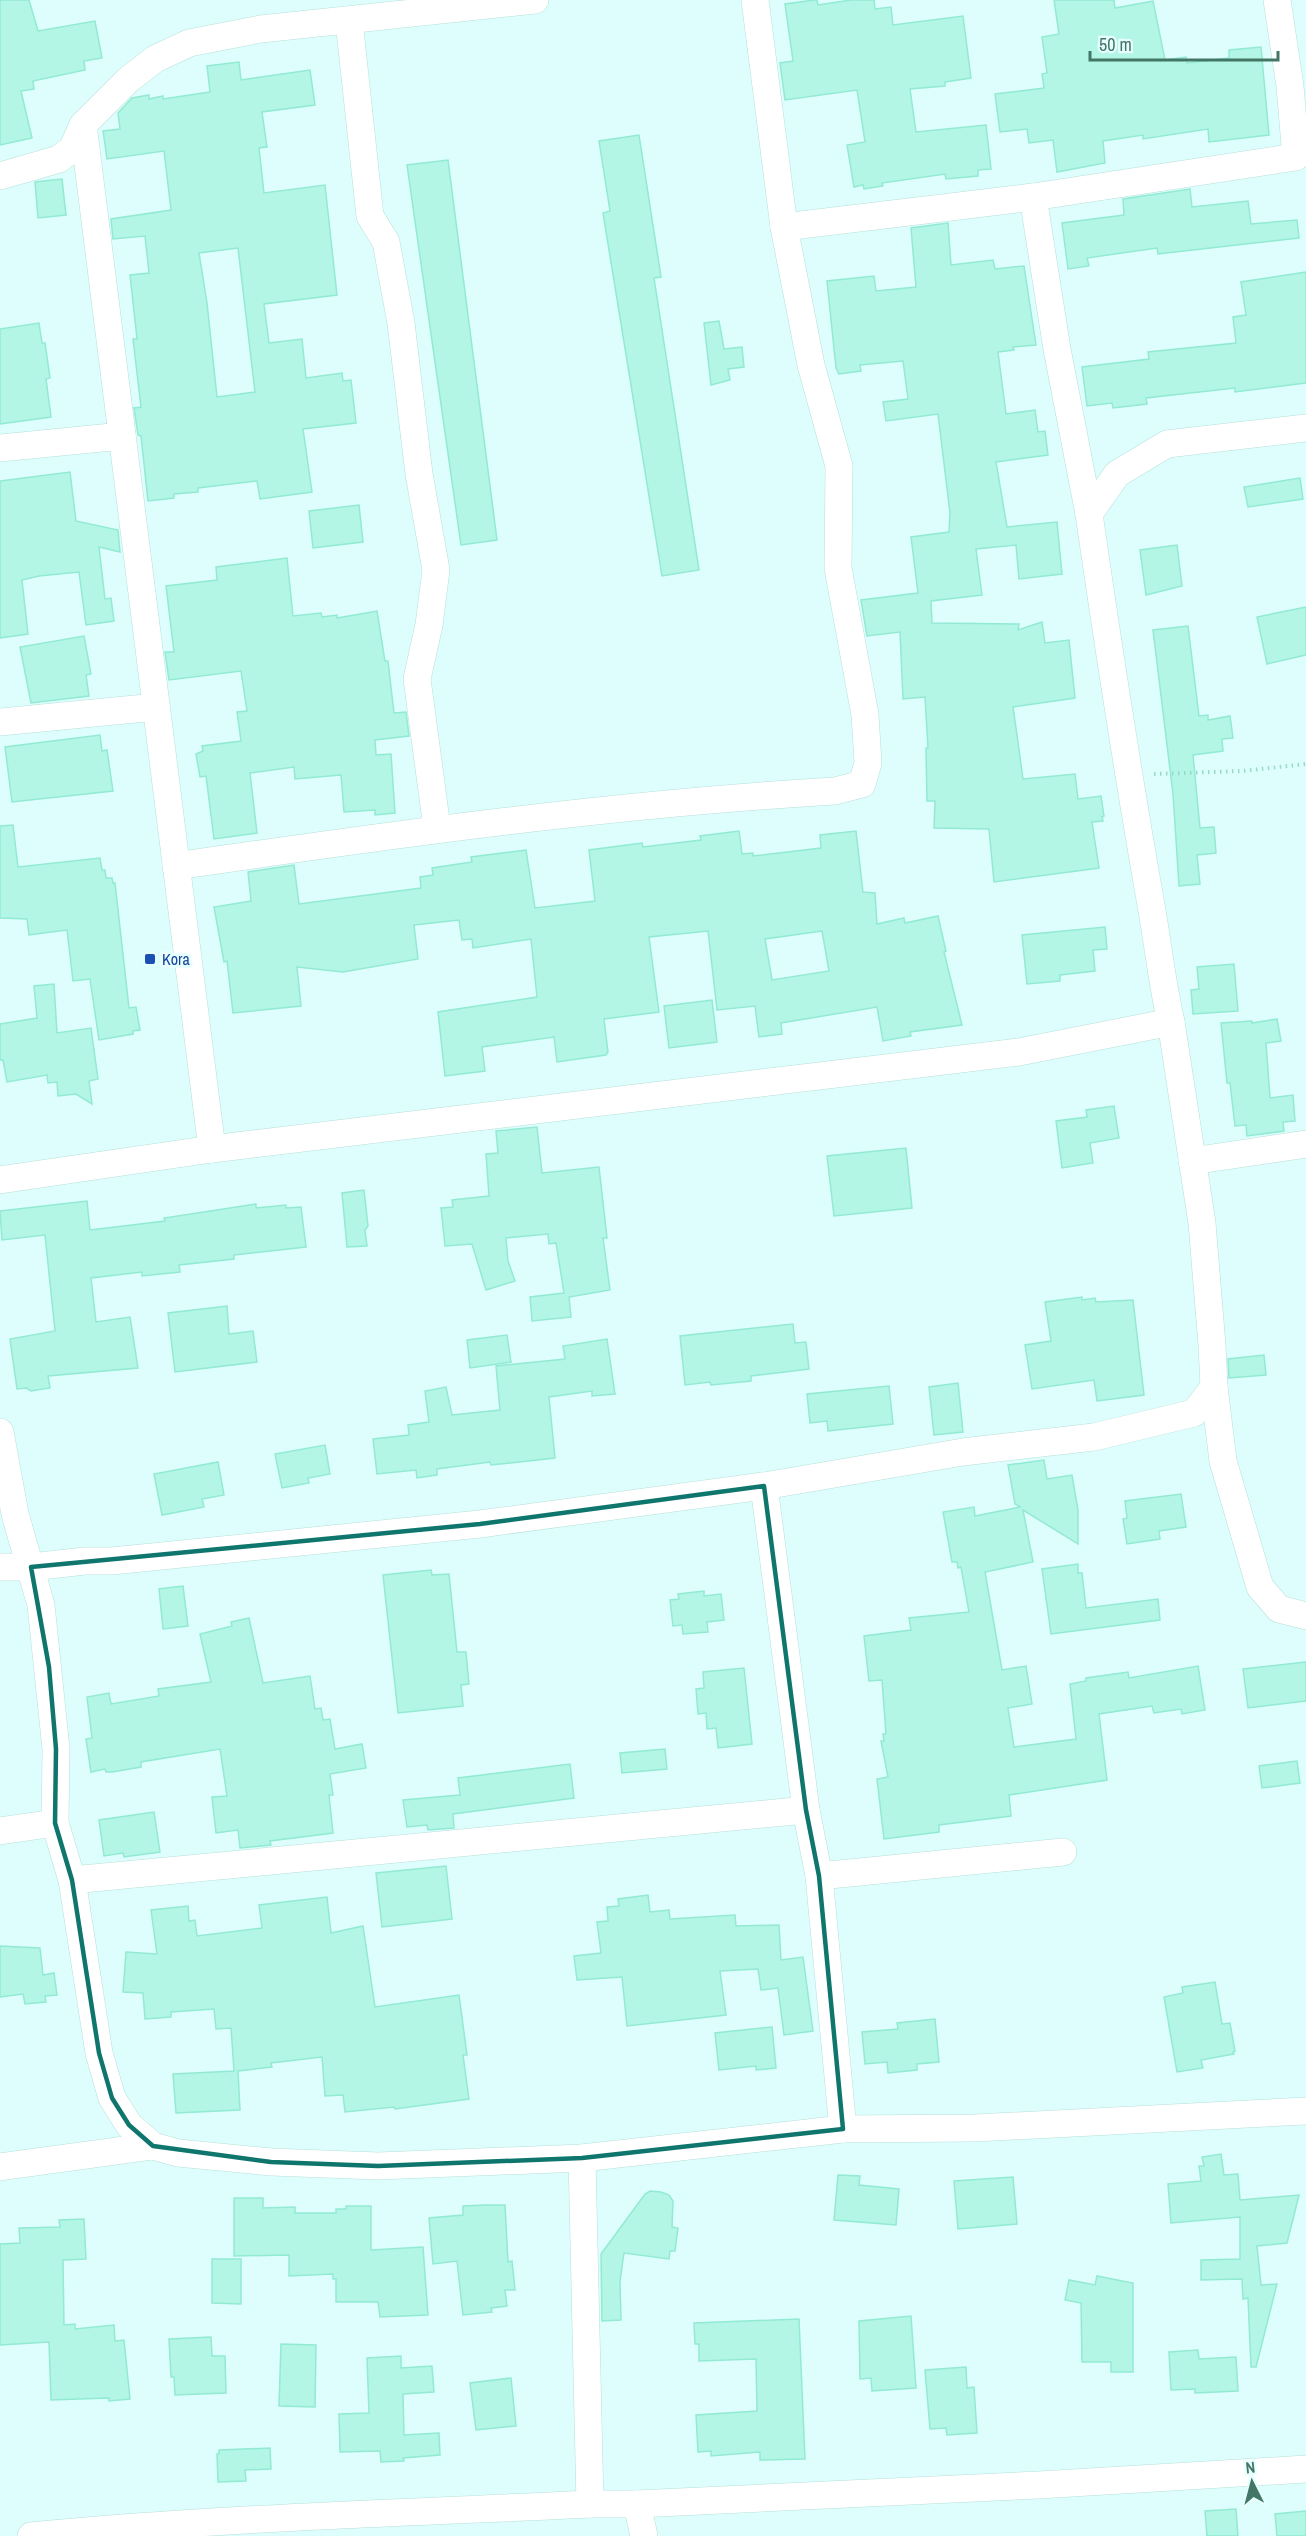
<svg xmlns="http://www.w3.org/2000/svg" width="1306" height="2536" font-family="'Archivo Narrow',sans-serif">
<rect width="100%" height="100%" fill="#defefd"/>
<g fill="#b3f6e5" stroke="#92ead3" stroke-width="1.5" fill-rule="evenodd">
<path d="M0,0H29L38,31L95,21L102,58L84,61L85,70L33,81L34,89L21,91L32,138L0,145Z"/>
<path d="M814,0H817L818,5L851,0H874L875,9L891,7L893,25L963,16L971,78L945,82V86L910,89L916,132L986,125L991,169L978,170V176L946,179L945,174L882,183L883,186L864,189L863,185L854,187L847,145L865,142L857,90L785,100L780,63L793,61L785,4Z"/>
<path d="M1054,0H1114L1115,8L1153,1L1165,60L1186,57L1187,63L1229,58V50L1261,47L1269,135L1209,142L1208,129L1143,139V135L1103,141L1105,163L1057,172L1053,140L1029,143L1027,129L1000,132L995,94L1044,88L1042,74L1047,73L1042,37L1059,34Z"/>
<path d="M239,62L241,80L310,70L315,105L262,112L267,147L259,148L264,193L325,185L337,295L264,304L269,343L302,339L306,378L342,373L343,381L351,380L356,423L303,429L312,492L260,499L257,481L198,488V492L174,494V498L148,501L141,436L138,435L134,408L141,407L133,339H137L130,275L149,273L145,236L113,239L111,219L171,210L164,151L107,159L103,131L120,129L118,113L132,98L149,95V99L163,96V99L210,92L207,66ZM238,248L255,392L217,397L207,303L199,253Z"/>
<path d="M639,135L661,277L654,278L699,570L662,576L603,213L610,211L599,141Z"/>
<path d="M448,160L497,540L461,545L407,165Z"/>
<path d="M62,179L66,215L38,218L35,182Z"/>
<path d="M1190,189L1192,207L1248,201L1251,224L1297,220L1299,238L1158,254L1157,248L1087,258L1089,266L1068,269L1062,223L1124,215L1123,199Z"/>
<path d="M948,223L951,265L993,260L995,269L1024,266L1036,345L1013,347L1014,350L998,352L1006,414L1035,410L1038,432L1045,431L1048,455L996,462L1007,527L1057,522L1062,574L1019,579L1016,545L976,549L982,595L931,601L932,623L1019,624L1018,630L1042,622L1045,643L1069,640L1075,698L1013,707L1017,735L1023,779L1075,774L1078,799L1101,796L1104,816L1102,817L1103,821L1092,822L1099,868L994,882L989,829L934,828L935,801H927L926,748H928L925,697L903,699L900,632L867,636L861,600L918,593L911,537L949,532L950,513L938,414L886,421L883,402L908,399L903,361L860,365L861,371L839,374L836,368L827,281L874,276L876,291L916,287L911,228Z"/>
<path d="M1306,272V383L1235,392V388L1146,398L1147,404L1113,408L1112,403L1087,406L1082,367L1149,359L1148,352L1236,343L1233,317L1246,315L1241,282Z"/>
<path d="M719,321L724,349L742,347L744,367L728,369L730,380L711,385L704,323Z"/>
<path d="M39,323L42,343H45L50,378L46,379L51,417L0,424V329Z"/>
<path d="M70,472L76,521L118,530L120,552L99,547L105,599L111,598L114,621L86,625L79,572L39,576L22,580L28,634L0,638V481Z"/>
<path d="M1300,478L1303,499L1248,507L1244,487Z"/>
<path d="M359,505L363,542L313,548L309,511Z"/>
<path d="M1177,545L1182,586L1146,595L1140,550Z"/>
<path d="M287,558L293,616L321,613L322,617L337,615V618L377,611L385,661H388L394,713L406,712L409,736L375,740L376,755L391,754L395,813L375,815V810L344,812L341,775L295,779L294,767L250,773L257,833L214,839L206,776L200,777L196,754L203,751L202,746L241,741L237,712L247,711L241,671L169,680L165,652H174L166,586L217,580L216,567Z"/>
<path d="M1306,607V655L1267,664L1257,617Z"/>
<path d="M1188,626L1199,716L1208,715V720L1230,716L1233,738L1222,739L1223,751L1193,755L1200,828L1214,827L1216,853L1197,855L1200,884L1179,886L1173,794L1153,630Z"/>
<path d="M84,636L91,674L86,675L89,696L31,703L20,647Z"/>
<path d="M100,735L102,751L107,750L113,791L12,802L5,747Z"/>
<path d="M13,825L18,867L100,858L102,870H105L106,878H112L113,883H115L129,1008L136,1007L140,1030L133,1031V1034L99,1040L90,979L73,981L67,930L29,935L27,919L0,918V826Z"/>
<path d="M739,831L742,854L753,853V856L821,848L820,835L856,831L863,892L875,893L877,924L904,918L905,923L938,916L946,951L944,952L962,1025L910,1032L911,1036L883,1041L877,1007L781,1023L782,1034L759,1037L755,1006L717,1010L708,931L649,937L659,1012L604,1019L608,1052L606,1055L557,1062L554,1037L482,1047L485,1071L445,1076L438,1012L537,997L531,939L473,948L472,939L462,940L459,920L414,925L418,959L343,972L297,967L301,1006L233,1013L227,961L224,962L214,907L251,901L248,872L294,865L299,904L421,888L420,877L433,875L432,868L472,862L471,857L526,850L535,908L595,901L589,850L642,843L643,847L701,840L700,836ZM822,931L829,971L772,980L765,939Z"/>
<path d="M1105,927L1107,949L1093,950L1095,971L1060,975V981L1027,984L1022,935Z"/>
<path d="M1234,964L1238,1011L1193,1014L1191,990L1199,989L1197,967Z"/>
<path d="M54,984L57,1033L91,1028L98,1079L89,1081L92,1104L76,1094L58,1096L57,1082L48,1083L47,1075L7,1082L3,1060H0V1024L37,1018L34,986Z"/>
<path d="M712,1000L717,1042L669,1048L664,1006Z"/>
<path d="M1277,1019L1281,1041L1266,1043L1270,1098L1293,1095L1295,1121L1283,1122L1284,1131L1247,1136L1246,1125L1235,1126L1230,1083H1227L1221,1023L1252,1021V1023Z"/>
<path d="M1114,1106L1119,1138L1090,1143L1093,1163L1062,1168L1056,1121L1087,1117L1086,1110Z"/>
<path d="M537,1127L542,1173L599,1167L607,1238H603L610,1290L569,1297L571,1317L532,1321L530,1297L564,1293L556,1243L549,1244L548,1234L506,1238L508,1261L515,1281L486,1290L472,1244L445,1246L441,1208L453,1207L452,1200L489,1196L486,1154L498,1153L496,1131Z"/>
<path d="M906,1148L912,1208L834,1216L827,1156Z"/>
<path d="M364,1190L368,1226L365,1230L367,1246L347,1247L342,1193Z"/>
<path d="M87,1201L90,1230L165,1221L164,1218L256,1204V1208L286,1205V1208L301,1207L306,1247L234,1255V1259L179,1265L180,1272L142,1276V1272L91,1278L96,1322L130,1317L138,1368L48,1376L50,1388L31,1391L26,1388L17,1389L10,1339L55,1331L45,1235L2,1240L0,1211Z"/>
<path d="M1082,1297V1300L1095,1298L1096,1302L1133,1300L1144,1395L1097,1401L1094,1380L1032,1389L1025,1345L1051,1341L1045,1302Z"/>
<path d="M227,1306L229,1334L253,1331L257,1362L175,1372L168,1313Z"/>
<path d="M793,1324L795,1343L806,1342L809,1369L751,1376V1381L711,1385L710,1382L685,1385L680,1336Z"/>
<path d="M507,1335L511,1362L470,1368L467,1340Z"/>
<path d="M607,1339L615,1394L592,1396V1391L549,1397L555,1458L491,1465L490,1462L437,1469V1475L417,1478L416,1470L377,1474L373,1439L409,1435L408,1425L429,1422L425,1391L446,1387L452,1415L500,1410L496,1366L565,1359L563,1346Z"/>
<path d="M1264,1355L1266,1375L1229,1378L1228,1359Z"/>
<path d="M958,1383L963,1432L934,1435L929,1387Z"/>
<path d="M889,1386L893,1424L828,1431L827,1421L810,1423L807,1394Z"/>
<path d="M325,1445L330,1474L308,1478L309,1483L282,1488L275,1454Z"/>
<path d="M1044,1460L1047,1479L1072,1475L1078,1510V1544L1023,1510L1033,1562L985,1572L1002,1670L1026,1666L1032,1704L1008,1708L1014,1747L1076,1739L1070,1684L1086,1681V1678L1128,1672L1129,1678L1198,1666L1205,1710L1182,1714L1181,1709L1154,1713L1152,1706L1099,1714L1107,1780L1009,1795L1011,1816L939,1825V1832L884,1839L877,1779L888,1777L881,1741H884L883,1734H886L882,1680L869,1681L864,1636L911,1630L909,1618L969,1612L961,1567L958,1568L957,1562H952L943,1512L974,1507L975,1516L1020,1507L1015,1504L1008,1465Z"/>
<path d="M218,1462L224,1495L202,1499L204,1507L162,1515L154,1474Z"/>
<path d="M1181,1494L1186,1527L1159,1531L1160,1539L1127,1544L1123,1519L1127,1518L1125,1501Z"/>
<path d="M1078,1564V1573H1082L1086,1608L1158,1599L1160,1620L1051,1634L1042,1569Z"/>
<path d="M431,1570L432,1575L449,1574L457,1652H466L469,1684L461,1685L463,1706L398,1713L383,1575Z"/>
<path d="M183,1586L188,1626L163,1629L159,1589Z"/>
<path d="M704,1591V1596L721,1594L724,1620L707,1622L708,1632L683,1634L682,1625L673,1626L670,1600L679,1599L678,1594Z"/>
<path d="M249,1618L263,1683L310,1676L315,1709L321,1708L323,1720L330,1719L335,1749L362,1744L366,1768L330,1774L333,1795H329L333,1833L270,1841L271,1845L240,1848L238,1830L216,1833L212,1797L227,1796L220,1749L141,1762V1767L112,1772H106L105,1769L91,1772L86,1739L92,1738L87,1697L109,1693L111,1704L159,1696L158,1689L211,1682L200,1634L232,1626L231,1622Z"/>
<path d="M1306,1662V1701L1248,1708L1243,1669Z"/>
<path d="M744,1668L752,1744L718,1748L716,1728L707,1729L706,1713L698,1714L696,1689L704,1688L703,1672Z"/>
<path d="M665,1749L667,1769L622,1773L620,1753Z"/>
<path d="M1297,1761L1300,1783L1262,1788L1259,1766Z"/>
<path d="M570,1764L574,1798L453,1814L454,1828L428,1830L427,1825L407,1827L403,1800L460,1795L458,1778Z"/>
<path d="M154,1812L160,1852L124,1857L123,1853L104,1856L99,1820Z"/>
<path d="M446,1866L452,1919L382,1927L376,1873Z"/>
<path d="M648,1895L650,1912L669,1910L670,1919L735,1915L736,1926L779,1925L781,1960L803,1957L813,2031L784,2035L778,1988L761,1990L758,1969L720,1971L726,2015L627,2026L622,1977L577,1980L574,1956L601,1953L597,1922L608,1921L607,1907L619,1906L618,1899Z"/>
<path d="M327,1897L331,1933L363,1926L375,2007L459,1995L467,2055H463L469,2099L395,2109L394,2107L345,2112L343,2095L325,2096L322,2057L271,2063L272,2067L238,2071L240,2110L176,2113L173,2074L234,2071L231,2028L216,2029L214,2009L171,2012V2017L145,2019L143,1993L123,1992L126,1952L157,1954L151,1910L188,1906L189,1921L195,1920L197,1936L262,1928L259,1905Z"/>
<path d="M0,1946L40,1948L43,1975L54,1973L57,1995L45,1996L46,2002L25,2004L23,1994L0,1997Z"/>
<path d="M1215,1982L1222,2024L1230,2023L1235,2051L1233,2052L1234,2054L1201,2060L1203,2068L1177,2072L1164,1997L1183,1993L1182,1987Z"/>
<path d="M935,2019L939,2062L917,2064V2070L888,2073L887,2062L865,2064L862,2032L898,2029L897,2023Z"/>
<path d="M772,2027L776,2068L756,2070V2066L719,2070L715,2033Z"/>
<path d="M1221,2154L1224,2175L1238,2174L1240,2200L1299,2195L1287,2243L1257,2246L1261,2285L1277,2284L1256,2367H1251L1248,2298L1243,2299L1242,2279L1201,2280V2260L1240,2259V2217L1171,2223L1168,2184L1201,2181L1199,2166H1204L1202,2157Z"/>
<path d="M838,2175L860,2176L859,2185L899,2189L896,2225L834,2220Z"/>
<path d="M1013,2177L1017,2224L958,2229L954,2181Z"/>
<path d="M650,2191L661,2192L669,2195L673,2201L672,2227L678,2228L675,2251H670L669,2259L624,2253L620,2281L621,2320L602,2321L601,2254L645,2194Z"/>
<path d="M234,2198H263V2208L295,2207V2213H336V2209H346V2206H371V2250L423,2247L428,2315L380,2317L378,2302H336V2279H333V2274L289,2276V2255L234,2256Z"/>
<path d="M485,2205H505L508,2262L512,2261L515,2290H505L507,2306L491,2308L492,2312L463,2315L457,2261L433,2264L429,2218L463,2215V2206Z"/>
<path d="M84,2219L86,2259L63,2260L64,2325L75,2324V2329L114,2325L115,2341L124,2340L130,2399L109,2401V2398L51,2400L49,2342L0,2345V2244L20,2243L19,2228L60,2227L59,2220Z"/>
<path d="M212,2259H241V2304L212,2303Z"/>
<path d="M1097,2276L1133,2283V2372H1111V2362H1082L1081,2303L1065,2300L1069,2280L1095,2285Z"/>
<path d="M911,2316L916,2388L872,2391L871,2378L860,2379L859,2321Z"/>
<path d="M799,2319L805,2459L760,2460V2452L711,2456V2451L698,2452L696,2415L757,2411L756,2359L699,2361V2344H695L694,2323Z"/>
<path d="M211,2337L212,2356H225L226,2393L175,2395L174,2377H171L169,2339Z"/>
<path d="M281,2344L316,2345L315,2407L279,2406Z"/>
<path d="M1198,2350L1199,2359L1236,2357L1238,2391L1195,2393V2389L1171,2390L1169,2352Z"/>
<path d="M401,2356V2368L432,2366L434,2392L403,2394L404,2435L439,2433L440,2455L403,2458L404,2461L381,2462L380,2451L340,2452L339,2414L369,2413L367,2358Z"/>
<path d="M966,2367L967,2388L974,2387L977,2433L947,2435L946,2428L930,2429L925,2370Z"/>
<path d="M511,2378L516,2426L476,2430L470,2383Z"/>
<path d="M270,2448L271,2469L245,2470L246,2481L218,2482L217,2454H219V2450Z"/>
<path d="M1236,2509L1238,2536H1207L1205,2511Z"/>
<path d="M1306,2511V2536H1277L1275,2514Z"/>
</g>
<g fill="none" stroke-linecap="round" stroke-linejoin="round">
<g stroke="#b6e0d9" stroke-width="28">
<g id="street">
<path d="M349,21L370,216L386,242L401,323L419,474L436,570L429,625L417,679L437,828"/>
<path d="M83,125L212,1149"/>
<path d="M0,176L59,159L72,149L83,125L128,80L155,59L189,43L261,29L535,0"/>
<path d="M1033,197L1057,349L1089,514"/>
<path d="M784,227L1033,197L1296,157L1290,86L1277,0"/>
<path d="M0,448L122,436"/>
<path d="M0,722L156,707"/>
<path d="M176,866C396,834 613,804 835,791L862,784L868,763L865,715L838,568L839,466L811,365L784,227L755,0"/>
<path d="M1192,1161L1306,1144"/>
<path d="M0,1180L212,1149L1019,1052L1171,1022C1162,983 1158,944 1151,905C1128,775 1108,645 1089,514L1117,474L1167,444L1306,428"/>
<path d="M1214,1387L1223,1461L1260,1587L1279,1609L1306,1616"/>
<path d="M0,1432L15,1514L41,1605L56,1749L55,1823L72,1880L99,2053L112,2098L129,2125L153,2146L178,2153L271,2162L378,2166L582,2158L843,2129L975,2128L1306,2111"/>
<path d="M764,1486L806,1810L819,1876L843,2129"/>
<path d="M0,1567H31L85,1561H112L480,1524L764,1486L963,1452L1094,1437L1194,1413L1214,1387L1212,1345L1202,1223L1171,1022"/>
<path d="M0,1831L55,1823"/>
<path d="M819,1876L1063,1852"/>
<path d="M72,1880L806,1810"/>
<path d="M582,2158L590,2504"/>
<path d="M0,2167L153,2146"/>
<path d="M637,2504L644,2536"/>
<path d="M31,2536C217,2518 403,2513 590,2504H637L1039,2485L1306,2469"/>
</g>
</g>
<path stroke="#96dbc9" stroke-width="4" stroke-dasharray="1.5 4.5" stroke-linecap="butt" d="M1154,774L1242,771L1306,764"/>
<use href="#street" stroke="#fff" stroke-width="27"/>
</g>
<path fill="none" stroke="#0f766e" stroke-width="4.5" stroke-linejoin="round" d="M764,1486L806,1810L819,1876L843,2129L582,2158L378,2166L271,2162L153,2146L129,2125L112,2098L99,2053L72,1880L55,1823L56,1749L49,1667L31,1567L480,1524Z"/>
<rect fill="#1a4fb4" stroke="#e6fffe" stroke-width="2" x="144" y="953" width="12" height="12" rx="3"/>
<g text-anchor="middle" stroke-width="6" stroke-linejoin="round" paint-order="stroke">
<g font-size="16" fill="#164399" stroke="#e6fffe" text-anchor="start">
<text x="162" y="965">Kora</text>
</g>
</g>
<g transform="translate(1252 2482) rotate(354)" stroke="#e6fffe" stroke-width="4.5" paint-order="stroke">
<path d="M0-4.5L10 22L0 15L-10 22Z" fill="#447667"/>
<text y="-9" font-size="16" font-weight="bold" text-anchor="middle" fill="#447667">N</text>
</g>
<path d="M1090 51v9h188v-9" fill="none" stroke="#447667" stroke-width="3"/>
<text x="1099" y="51" font-size="18" fill="#447667" stroke="#e6fffe" stroke-width="4.5" paint-order="stroke">50 m</text>
</svg>
